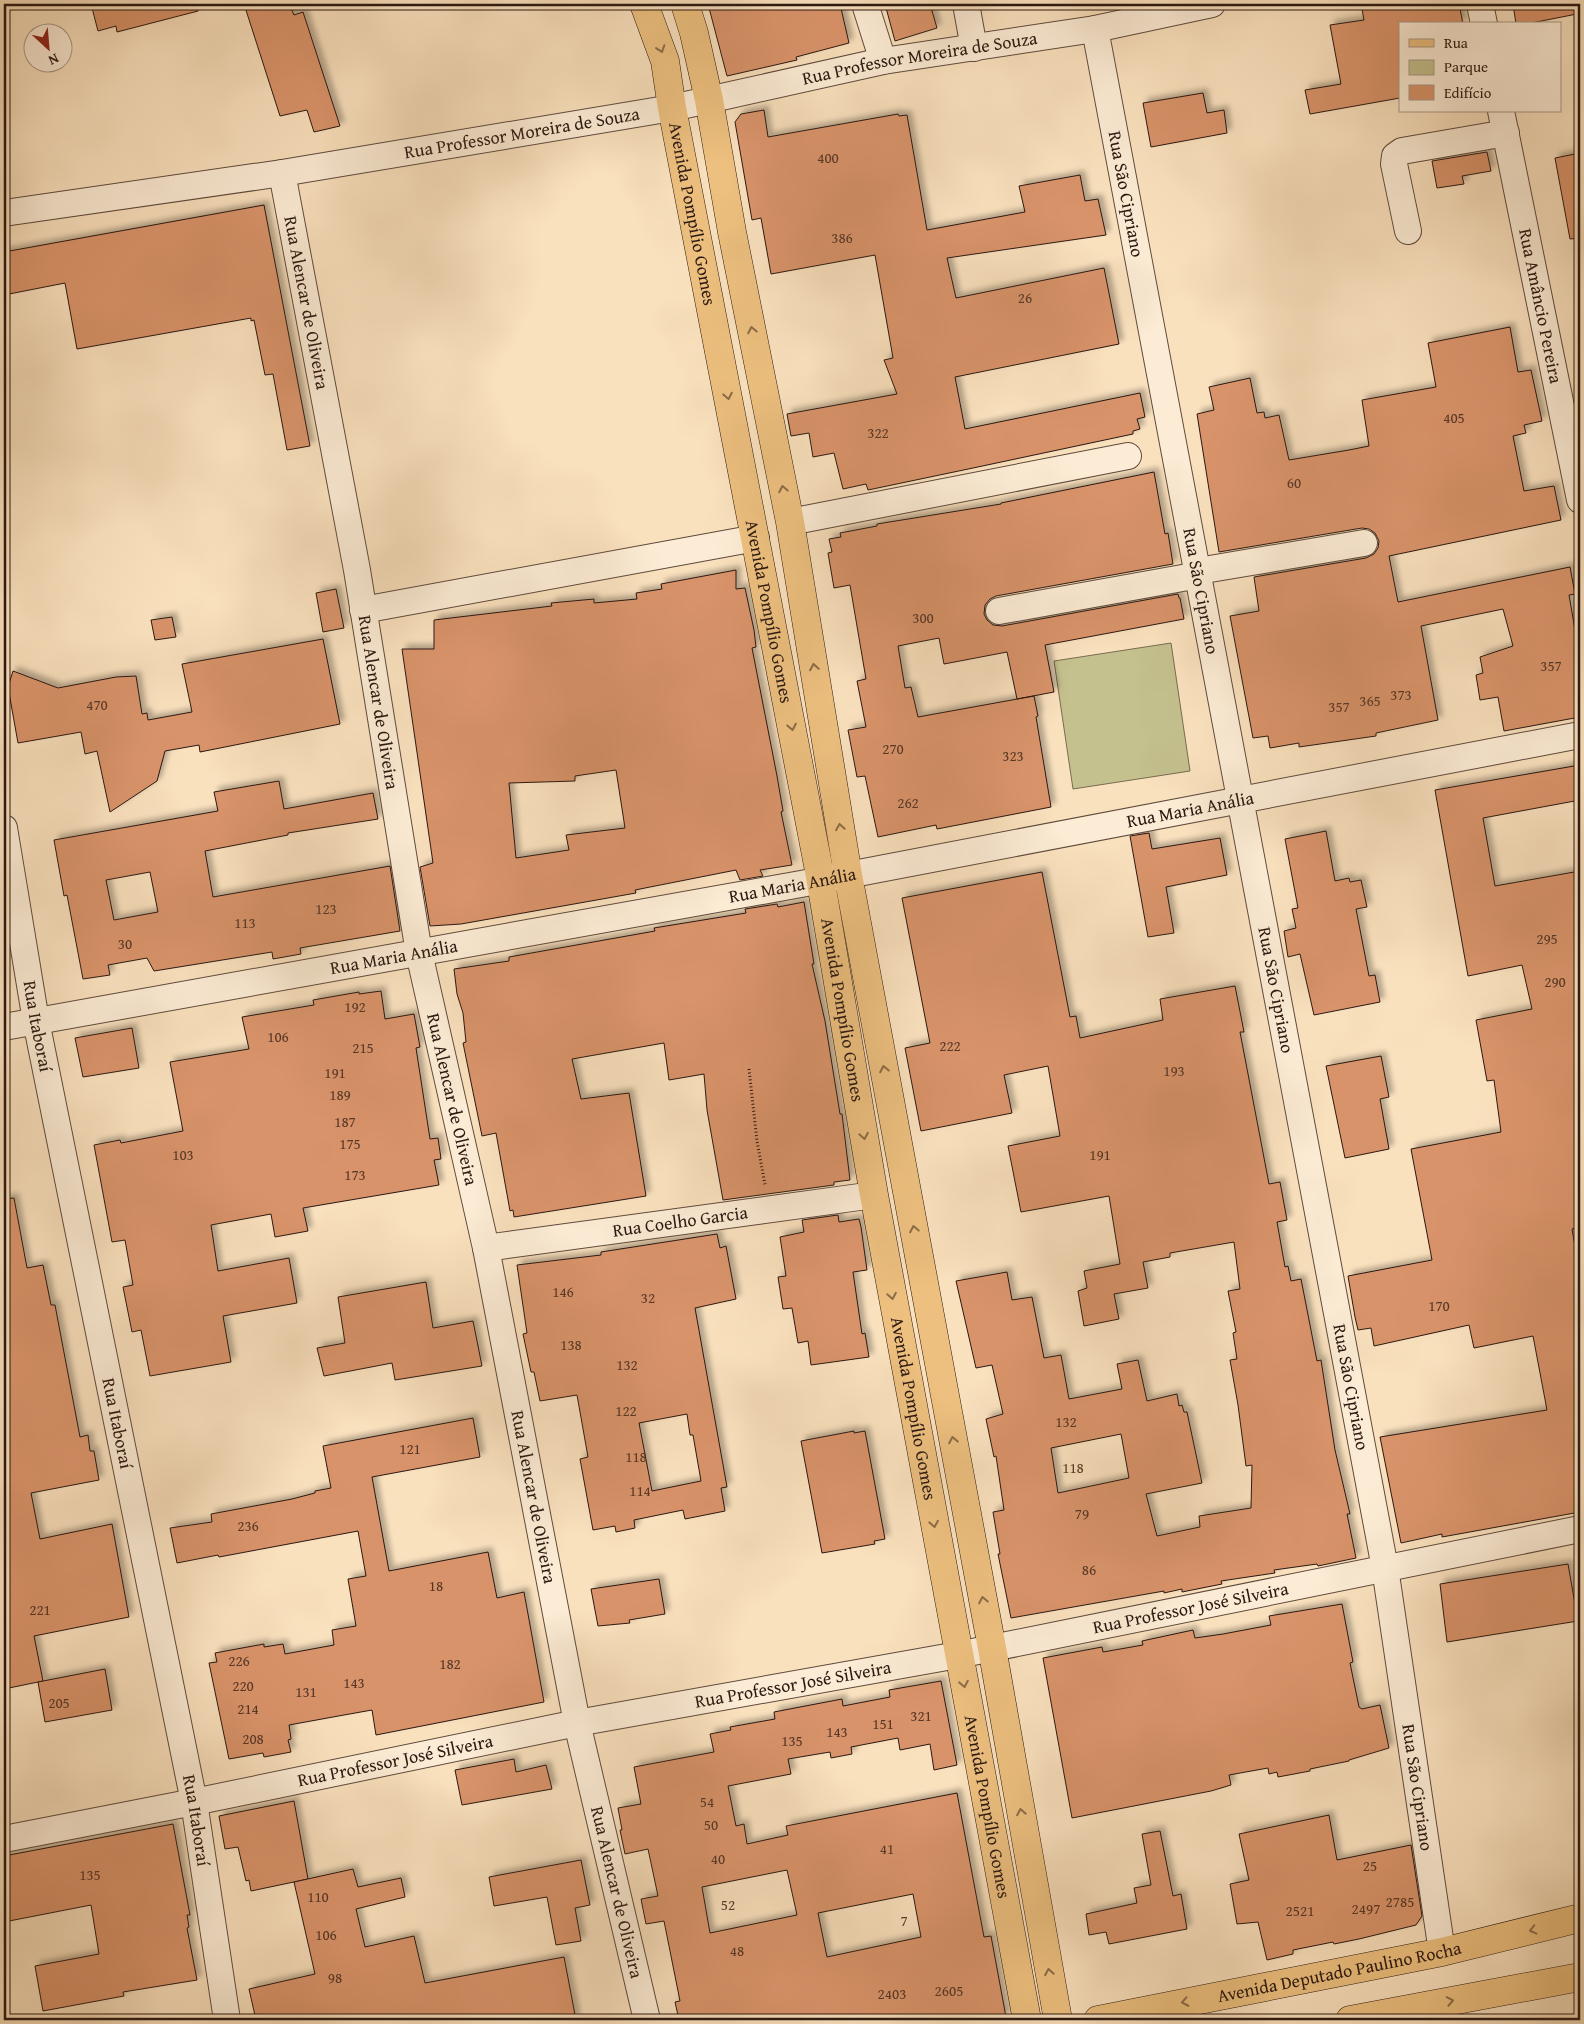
<svg xmlns="http://www.w3.org/2000/svg" width="1584" height="2024" font-family="'Gentium Book Plus',serif">
<defs>
<filter id="shadow"><feDropShadow dx="4.5" dy="-4.5" stdDeviation="2.5" flood-color="#0004"/></filter>
</defs>
<rect width="100%" height="100%" fill="#fae1be"/>
<filter id="stains"><feTurbulence type="fractalNoise" baseFrequency=".004" numOctaves="4"/><feColorMatrix values="0 0 0 0 .2 0 0 0 0 .09 0 0 0 0 .02 0 0 0 .5 -.17"/></filter>
<radialGradient id="worn" r=".72"><stop offset=".6" stop-color="#630" stop-opacity="0"/><stop offset="1" stop-color="#630" stop-opacity=".3"/></radialGradient>
<path fill="#c4c18e" stroke="#786c50" d="M1171,643L1190,771L1073,789L1054,661Z"/>
<g fill="#d9936a" stroke="#2b1811" fill-rule="evenodd" filter="url(#shadow)">
<path d="M91,4H197L198,11L117,32L116,26L98,31Z"/>
<path d="M244,4H289L294,15L303,12L340,126L314,132L307,110L280,116Z"/>
<path d="M708,4H840L849,43L796,57L797,60L727,76Z"/>
<path d="M885,4H930L937,28L895,41Z"/>
<path d="M1361,4H1459L1463,24H1400V98L1310,114L1305,90L1341,84L1330,25L1364,20Z"/>
<path d="M1513,4H1576L1577,14L1526,24H1516Z"/>
<path d="M1203,93L1207,113L1224,110L1227,133L1151,147L1143,103Z"/>
<path d="M764,110L768,137L898,114L899,116L907,115L927,230L1025,212L1019,186L1080,175L1085,201L1098,199L1106,235L947,258L956,298L1104,268L1119,344L955,377L965,429L1140,393L1145,417L1137,419L1140,429L1133,431V434L973,468L868,490L866,484L843,489L834,453L813,457L809,433L791,436L787,414L897,394L884,360L893,358L875,255L771,274L761,218L752,220L735,122L741,114Z"/>
<path d="M1487,152L1491,171L1462,176L1464,184L1437,188L1432,161Z"/>
<path d="M1580,153V238L1570,239L1555,158Z"/>
<path d="M264,205L310,446L287,450L273,374L265,375L254,320L251,321V318L77,349L65,283L4,295V252Z"/>
<path d="M1510,327L1518,372L1531,370L1542,421L1524,425L1526,433L1513,436L1524,491L1554,486L1561,520L1389,556L1398,602L1570,567L1575,594L1569,595L1576,636L1580,635V717L1504,731L1498,697L1480,700L1476,675L1483,673L1480,657L1513,646L1503,609L1421,626L1438,720L1376,733V736L1299,747V743L1270,748L1268,736L1253,738L1230,616L1259,611L1254,577L1366,558L1374,554L1378,548L1379,541L1375,533L1369,529L1362,528L1219,552L1197,414L1214,410L1209,387L1250,378L1257,413L1264,412L1265,418L1279,415L1289,460L1349,450L1369,446L1362,400L1436,387L1428,343Z"/>
<path d="M1154,472L1165,534L1168,533L1173,564L996,596L990,599L985,605L984,614L987,620L993,625L1002,626L1178,594L1179,598H1180L1184,619L1045,645L1054,692L1017,699L1007,652L944,664L939,638L898,646L905,688L911,687L918,717L1034,696L1038,716L1036,717L1051,807L937,829L936,825L878,837L865,776L857,777L848,730L866,727L857,681L866,679L850,585L834,588L828,553L832,552L829,539L841,537L840,533L877,526V524L1001,504V503Z"/>
<path d="M736,570V589L745,588L754,630L756,647L752,648L777,776L783,811L781,812L792,865L760,870L763,876L740,880L736,870L635,890L636,893L461,924L430,926L420,867L433,863L402,649H434V620L552,606L551,603L594,599V603L637,599L636,593L662,589L661,584ZM616,770L625,828L566,835L569,850L516,858L509,783L575,781V776Z"/>
<path d="M336,589L344,628L323,632L316,593Z"/>
<path d="M172,617L176,637L155,640L151,620Z"/>
<path d="M323,639L340,724L200,752L199,745L165,751L157,781L110,812L97,751L85,754L81,732L18,743L8,687L13,671L58,688L116,677L136,676L142,714L147,713L148,720L192,712L182,664Z"/>
<path d="M1580,765V800L1483,818L1495,886L1580,871V1227L1572,1229L1580,1276V1512L1442,1537V1534L1401,1543L1380,1437L1547,1410L1533,1336L1474,1348L1469,1325L1374,1346L1371,1328L1358,1330L1355,1317L1348,1276L1432,1260L1411,1149L1501,1132L1494,1080L1487,1081L1476,1020L1532,1009L1522,965L1468,976L1435,790Z"/>
<path d="M279,781L284,809L373,793L378,819L288,833V835L205,851L213,897L390,866L400,931L300,948L301,954L273,959L272,952L154,971L147,958L108,965L110,975L83,979L67,895L64,896L54,840L218,811L214,792ZM150,872L158,912L114,920L106,880Z"/>
<path d="M1326,831L1335,881L1349,878L1350,882L1361,880L1367,907L1356,909L1369,976L1375,975L1380,1002L1314,1015L1300,954L1288,957L1284,931L1296,928L1292,909L1298,908L1285,839Z"/>
<path d="M1149,833L1152,849L1220,838L1227,875L1166,887L1174,933L1148,937L1130,836Z"/>
<path d="M1042,872L1070,1017L1076,1016L1080,1038L1163,1020L1160,999L1235,986L1244,1032H1240L1269,1184L1280,1182L1287,1220L1277,1222L1285,1267L1288,1266L1291,1281L1301,1279L1317,1361L1321,1360L1335,1450L1350,1514H1347L1356,1558L1318,1566L1317,1564L1274,1570L1275,1573L1221,1581L1222,1584L1182,1592V1589L1164,1593V1591L1011,1618L998,1554H1000L993,1512L1004,1510L996,1456L994,1457L986,1419L1003,1414L992,1365L976,1368L956,1281L1007,1272L1012,1300L1032,1297L1044,1358L1061,1355L1069,1399L1122,1389L1117,1364L1138,1360L1147,1401L1177,1394L1179,1406L1182,1405L1184,1412H1187L1202,1483L1146,1494L1157,1536L1200,1527L1199,1516L1251,1508L1252,1465L1246,1466L1238,1405L1230,1360L1237,1359L1233,1333L1236,1332L1228,1291L1240,1289L1234,1242L1170,1253V1257L1143,1262L1148,1288L1114,1294L1119,1319L1084,1326L1078,1291L1087,1288L1084,1271L1120,1264L1109,1196L1021,1212L1008,1146L1060,1136L1048,1066L1004,1075L1012,1113L921,1131L905,1048L930,1043L902,898ZM1121,1434L1129,1478L1058,1493L1051,1448Z"/>
<path d="M804,902L814,964H812L825,1021L840,1114H842L850,1180L834,1182V1185L723,1200L707,1110L704,1074L669,1080L664,1043L572,1059L581,1099L629,1093L646,1196L514,1217L513,1210L510,1211L496,1133L482,1136L463,1043L466,1042L463,1013L457,994L454,969L509,961V957L655,931L654,928L746,913L745,909L777,904L778,907Z"/>
<path d="M381,991L385,1019L414,1014L420,1047L416,1048L430,1139L438,1138L441,1159L434,1160L439,1185L303,1208L308,1231L275,1237L271,1214L211,1225L218,1271L289,1258L297,1303L223,1316L231,1362L150,1376L141,1330L132,1332L123,1287L133,1285L125,1240L112,1242L94,1145L120,1140L121,1143L183,1131L170,1062L249,1049L242,1017L314,1005L313,1000L359,992V994Z"/>
<path d="M132,1028L139,1068L83,1077L75,1038Z"/>
<path d="M1381,1056L1389,1097L1380,1099L1389,1149L1345,1158L1326,1066Z"/>
<path d="M14,1198L27,1268L43,1265L51,1305H55L80,1437L88,1435L90,1451H94L99,1480L31,1493L40,1539L112,1524L129,1617L34,1636L43,1681L4,1689V1199Z"/>
<path d="M838,1215L839,1222L859,1219L861,1227L867,1270L853,1272L862,1334L865,1333L869,1357L811,1365L808,1341L798,1343L792,1308L783,1309L778,1277L786,1276L780,1237L804,1232L802,1220Z"/>
<path d="M717,1234L720,1248L726,1246L736,1299L695,1308L727,1487L721,1488L725,1511L685,1519L683,1510L634,1520L635,1528L616,1532L615,1526L593,1530L580,1459L588,1457L577,1395L540,1401L534,1372H531L523,1334L527,1333L517,1265L601,1255V1252ZM687,1414L690,1435H693L701,1481L652,1491L639,1423Z"/>
<path d="M426,1282L433,1328L473,1321L482,1366L395,1380L392,1363L324,1376L317,1348L345,1343L338,1297Z"/>
<path d="M473,1418L480,1457L372,1477L389,1571L488,1552L497,1598L524,1592L544,1702L376,1735L372,1710L344,1715L289,1725L291,1739L288,1740L291,1752L264,1757L263,1753L229,1759L209,1663L217,1662L215,1653L264,1644V1647L283,1644L285,1654L334,1645L332,1630L356,1626L348,1579L366,1576L358,1531L219,1557L218,1555L177,1563L170,1528L212,1522L211,1514L292,1499L315,1493V1491L331,1488L323,1446Z"/>
<path d="M854,1431V1433L865,1431L885,1539L874,1541L875,1544L822,1553L801,1441Z"/>
<path d="M1568,1564L1578,1621L1447,1642L1440,1584Z"/>
<path d="M659,1579L665,1614L629,1620L630,1623L598,1626L591,1589Z"/>
<path d="M1342,1604L1353,1662L1350,1663L1359,1707L1362,1709L1380,1705L1389,1748L1349,1760V1761L1310,1769V1771L1278,1777L1277,1772L1269,1774L1268,1768L1229,1775L1231,1785L1211,1791L1072,1818L1043,1658L1102,1647L1103,1652L1143,1645L1142,1641L1193,1630L1195,1638L1223,1634L1271,1625L1269,1616Z"/>
<path d="M105,1669L112,1710L45,1722L38,1682Z"/>
<path d="M941,1681L957,1765L934,1770L930,1744L900,1750L898,1738L851,1747L852,1754L831,1758L830,1752L788,1759L791,1774L728,1786L736,1826L744,1824L747,1844L788,1835L786,1826L957,1793L984,1937L991,1936L1006,2017L988,2020H679L675,2002L680,2001L664,1921L646,1924L641,1899L658,1896L648,1849L625,1854L620,1830H622L618,1808L641,1804L634,1767L714,1752L710,1734L731,1730L730,1727L775,1719L774,1712L842,1699L843,1706L890,1697L889,1690ZM787,1870L797,1915L710,1933L702,1887ZM913,1894L921,1937L827,1957L818,1913Z"/>
<path d="M514,1759L516,1772L546,1765L552,1789L462,1805L455,1770Z"/>
<path d="M294,1801L308,1879L251,1891L249,1880L246,1881L238,1847L225,1849L219,1816Z"/>
<path d="M1329,1815L1337,1860L1411,1845L1422,1916L1416,1925L1359,1939L1334,1944L1333,1942L1293,1950V1954L1267,1960L1258,1922L1237,1924L1230,1884L1249,1880L1239,1834Z"/>
<path d="M173,1824L190,1915H187L189,1927L187,1928L197,1980L123,1992L124,1996L43,2011L35,1966L99,1954L91,1905L4,1922V1856Z"/>
<path d="M1160,1831L1173,1896L1181,1894L1187,1929L1109,1944L1106,1932L1089,1935L1086,1914L1137,1903L1134,1888L1151,1885L1142,1834Z"/>
<path d="M581,1860L590,1905L575,1908L581,1941L556,1945L547,1897L494,1906L489,1877Z"/>
<path d="M353,1869L358,1887L401,1878L405,1897L356,1909L365,1947L414,1936L425,1983L564,1957L576,2020H256L249,1989L315,1974L294,1882Z"/>
</g>
<g fill="none" stroke-linecap="round" stroke-linejoin="round">
<g stroke="#5f4a3c" stroke-width="28">
<g id="minor">
<path d="M865,4L883,61"/>
<path d="M966,4L974,48"/>
<path d="M1480,4L1484,24"/>
<path id="s1" d="M1095,29L1385,1568L1442,1952"/>
<path id="s2" d="M1501,111L1580,500"/>
<path id="s3" d="M282,173L357,570L419,953L486,1248L577,1723L647,2020"/>
<path id="s4" d="M4,213L282,173L672,108L883,61L1095,29L1212,4"/>
<path d="M1408,231L1394,164L1395,156L1402,151L1506,133"/>
<path d="M790,522L1128,456"/>
<path d="M1198,571L1364,543"/>
<path d="M363,610L756,538"/>
<path d="M999,611L1199,575"/>
<path id="s5" d="M4,828L36,1021L194,1802L227,2020"/>
<path id="s6" d="M4,1027L801,884L1580,735"/>
<path id="s7" d="M486,1248L874,1195"/>
<path id="s8" d="M4,1839L194,1802L577,1723L958,1655L1580,1529"/>
</g>
</g>
<g stroke="#2b1811" stroke-width="29">
<g id="major">
<path id="s9" d="M644,4L665,61L672,108L818,865L874,1195L1027,2020"/>
<path d="M685,4L694,33L709,100L732,232L790,522L848,875L992,1648L1058,2020"/>
<path id="s10" d="M1098,2020L1442,1952L1580,1918"/>
<path d="M1350,2020L1580,1977"/>
</g>
</g>
<path stroke="#2b1811" stroke-width="3" stroke-dasharray="1 2.5" stroke-linecap="butt" d="M749,1069L757,1141L765,1185"/>
<use href="#minor" stroke="#fcecd5" stroke-width="26"/>
<use href="#major" stroke="#edc07f" stroke-width="28"/>
</g>
<defs><path id="oneway-chevron" d="M-2-3.5L2.5 0L-2 3.5" fill="none" stroke-width="1.6" stroke-linecap="round" stroke-linejoin="round" transform="scale(1.25)"/></defs>
<g stroke="#8c6c48">
<use href="#oneway-chevron" transform="translate(661 49) rotate(71)"/>
<use href="#oneway-chevron" transform="translate(752 330) rotate(-101)"/>
<use href="#oneway-chevron" transform="translate(728 396) rotate(79)"/>
<use href="#oneway-chevron" transform="translate(783 489) rotate(-101)"/>
<use href="#oneway-chevron" transform="translate(814 667) rotate(-99)"/>
<use href="#oneway-chevron" transform="translate(792 727) rotate(79)"/>
<use href="#oneway-chevron" transform="translate(840 827) rotate(-99)"/>
<use href="#oneway-chevron" transform="translate(884 1069) rotate(-101)"/>
<use href="#oneway-chevron" transform="translate(864 1136) rotate(80)"/>
<use href="#oneway-chevron" transform="translate(914 1229) rotate(-101)"/>
<use href="#oneway-chevron" transform="translate(892 1296) rotate(80)"/>
<use href="#oneway-chevron" transform="translate(953 1440) rotate(-101)"/>
<use href="#oneway-chevron" transform="translate(934 1524) rotate(80)"/>
<use href="#oneway-chevron" transform="translate(983 1600) rotate(-101)"/>
<use href="#oneway-chevron" transform="translate(964 1684) rotate(79)"/>
<use href="#oneway-chevron" transform="translate(1021 1812) rotate(-100)"/>
<use href="#oneway-chevron" transform="translate(1533 1930) rotate(166)"/>
<use href="#oneway-chevron" transform="translate(1049 1972) rotate(-100)"/>
<use href="#oneway-chevron" transform="translate(1450 2001) rotate(-11)"/>
<use href="#oneway-chevron" transform="translate(1185 2002) rotate(168)"/>
</g>
<g text-anchor="middle" stroke-width="4" stroke-linejoin="round" paint-order="stroke">
<g font-size="15" fill="#563727">
<text x="828" y="163">400</text>
<text x="842" y="243">386</text>
<text x="1025" y="303">26</text>
<text x="1454" y="423">405</text>
<text x="878" y="438">322</text>
<text x="1294" y="488">60</text>
<text x="923" y="623">300</text>
<text x="1551" y="671">357</text>
<text x="1401" y="700">373</text>
<text x="1370" y="706">365</text>
<text x="97" y="710">470</text>
<text x="1339" y="712">357</text>
<text x="893" y="754">270</text>
<text x="1013" y="761">323</text>
<text x="908" y="808">262</text>
<text x="326" y="914">123</text>
<text x="245" y="928">113</text>
<text x="1547" y="944">295</text>
<text x="125" y="949">30</text>
<text x="1555" y="987">290</text>
<text x="355" y="1012">192</text>
<text x="278" y="1042">106</text>
<text x="950" y="1051">222</text>
<text x="363" y="1053">215</text>
<text x="1174" y="1076">193</text>
<text x="335" y="1078">191</text>
<text x="340" y="1100">189</text>
<text x="345" y="1127">187</text>
<text x="350" y="1149">175</text>
<text x="183" y="1160">103</text>
<text x="1100" y="1160">191</text>
<text x="355" y="1180">173</text>
<text x="563" y="1297">146</text>
<text x="648" y="1303">32</text>
<text x="1439" y="1311">170</text>
<text x="571" y="1350">138</text>
<text x="627" y="1370">132</text>
<text x="626" y="1416">122</text>
<text x="1066" y="1427">132</text>
<text x="410" y="1454">121</text>
<text x="636" y="1462">118</text>
<text x="1073" y="1473">118</text>
<text x="640" y="1496">114</text>
<text x="1082" y="1519">79</text>
<text x="248" y="1531">236</text>
<text x="1089" y="1575">86</text>
<text x="436" y="1591">18</text>
<text x="40" y="1615">221</text>
<text x="239" y="1666">226</text>
<text x="450" y="1669">182</text>
<text x="354" y="1688">143</text>
<text x="243" y="1691">220</text>
<text x="306" y="1697">131</text>
<text x="59" y="1708">205</text>
<text x="248" y="1714">214</text>
<text x="921" y="1721">321</text>
<text x="883" y="1729">151</text>
<text x="837" y="1737">143</text>
<text x="253" y="1744">208</text>
<text x="792" y="1746">135</text>
<text x="707" y="1807">54</text>
<text x="711" y="1830">50</text>
<text x="887" y="1854">41</text>
<text x="718" y="1864">40</text>
<text x="1370" y="1871">25</text>
<text x="90" y="1880">135</text>
<text x="318" y="1902">110</text>
<text x="1400" y="1907">2785</text>
<text x="728" y="1910">52</text>
<text x="1366" y="1914">2497</text>
<text x="1300" y="1916">2521</text>
<text x="904" y="1926">7</text>
<text x="326" y="1940">106</text>
<text x="737" y="1956">48</text>
<text x="335" y="1983">98</text>
<text x="949" y="1996">2605</text>
<text x="892" y="1999">2403</text>
</g>
<g font-size="18" fill="#2b1811" stroke="#fcecd5">
<text dy="6" stroke="none"><textPath href="#s4" startOffset="929">Rua Professor Moreira de Souza</textPath></text>
<text dy="6" stroke="none"><textPath href="#s4" startOffset="524">Rua Professor Moreira de Souza</textPath></text>
<text dy="6" stroke="none"><textPath href="#s1" startOffset="168">Rua São Cipriano</textPath></text>
<text dy="6" stroke="none"><textPath href="#s9" startOffset="216">Avenida Pompílio Gomes</textPath></text>
<text dy="6" stroke="none"><textPath href="#s3" startOffset="132">Rua Alencar de Oliveira</textPath></text>
<text dy="6" stroke="none"><textPath href="#s2" startOffset="199">Rua Amâncio Pereira</textPath></text>
<text dy="6" stroke="none"><textPath href="#s1" startOffset="572">Rua São Cipriano</textPath></text>
<text dy="6" stroke="none"><textPath href="#s9" startOffset="621">Avenida Pompílio Gomes</textPath></text>
<text dy="6" stroke="none"><textPath href="#s3" startOffset="538">Rua Alencar de Oliveira</textPath></text>
<text dy="6" stroke="none"><textPath href="#s6" startOffset="1206">Rua Maria Anália</textPath></text>
<text dy="6" stroke="none"><textPath href="#s6" startOffset="801">Rua Maria Anália</textPath></text>
<text dy="6" stroke="none"><textPath href="#s6" startOffset="396">Rua Maria Anália</textPath></text>
<text dy="6" stroke="none"><textPath href="#s1" startOffset="978">Rua São Cipriano</textPath></text>
<text dy="6" stroke="none"><textPath href="#s9" startOffset="1026">Avenida Pompílio Gomes</textPath></text>
<text dy="6" stroke="none"><textPath href="#s5" startOffset="201">Rua Itaboraí</textPath></text>
<text dy="6" stroke="none"><textPath href="#s3" startOffset="942">Rua Alencar de Oliveira</textPath></text>
<text dy="6" stroke="none"><textPath href="#s7" startOffset="196">Rua Coelho Garcia</textPath></text>
<text dy="6" stroke="none"><textPath href="#s1" startOffset="1382">Rua São Cipriano</textPath></text>
<text dy="6" stroke="none"><textPath href="#s9" startOffset="1431">Avenida Pompílio Gomes</textPath></text>
<text dy="6" stroke="none"><textPath href="#s5" startOffset="606">Rua Itaboraí</textPath></text>
<text dy="6" stroke="none"><textPath href="#s3" startOffset="1348">Rua Alencar de Oliveira</textPath></text>
<text dy="6" stroke="none"><textPath href="#s8" startOffset="1209">Rua Professor José Silveira</textPath></text>
<text dy="6" stroke="none"><textPath href="#s8" startOffset="804">Rua Professor José Silveira</textPath></text>
<text dy="6" stroke="none"><textPath href="#s8" startOffset="399">Rua Professor José Silveira</textPath></text>
<text dy="6" stroke="none"><textPath href="#s1" startOffset="1788">Rua São Cipriano</textPath></text>
<text dy="6" stroke="none"><textPath href="#s9" startOffset="1836">Avenida Pompílio Gomes</textPath></text>
<text dy="6" stroke="none"><textPath href="#s5" startOffset="1011">Rua Itaboraí</textPath></text>
<text dy="6" stroke="none"><textPath href="#s3" startOffset="1752">Rua Alencar de Oliveira</textPath></text>
<text dy="6" stroke="none"><textPath href="#s10" startOffset="246">Avenida Deputado Paulino Rocha</textPath></text>
</g>
</g>
<rect width="1584" height="2024" fill="none" stroke="#fae1be" stroke-width="20"/>
<rect x="5" y="5" width="1574" height="2014" fill="none" stroke="#2b1811" stroke-width="2.5"/>
<rect x="10" y="10" width="1564" height="2004" fill="none" stroke="#2b1811"/>
<rect x="1399" y="22" width="162" height="90" fill="#fcecd5" stroke="#a89787"/>
<rect x="1409" y="39" width="25" height="8" fill="#edc07f" stroke="#a89787"/>
<text x="1444" y="48" font-size="15" fill="#2b1811">Rua</text>
<rect x="1409" y="60" width="25" height="15" fill="#c4c18e" stroke="#a89787"/>
<text x="1444" y="72" font-size="15" fill="#2b1811">Parque</text>
<rect x="1409" y="85" width="25" height="15" fill="#d9936a" stroke="#a89787"/>
<text x="1444" y="98" font-size="15" fill="#2b1811">Edifício</text>
<g transform="translate(48 48) rotate(154)"><circle r="24" fill="#fcecd5" stroke="#a89787"/>
<path d="M0-4L9 19L0 12L-9 19Z" fill="#8f2418"/>
<text y="-8" font-size="14" font-weight="bold" text-anchor="middle" fill="#2b1811">N</text>
</g>
<rect width="100%" height="100%" filter="url(#stains)"/>
<rect width="100%" height="100%" fill="url(#worn)"/>
</svg>
